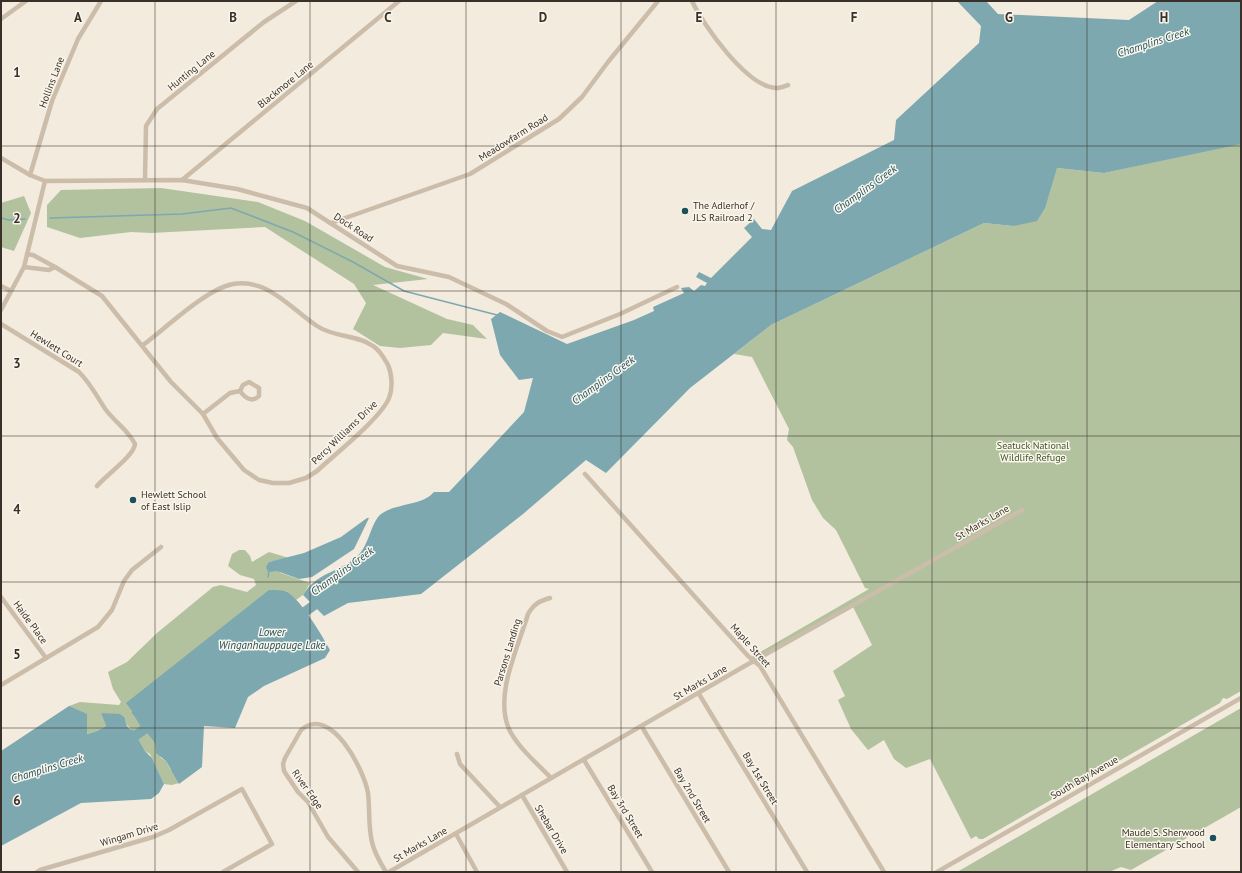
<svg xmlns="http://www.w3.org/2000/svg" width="1242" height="873" font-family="'PT Sans',sans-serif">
<rect width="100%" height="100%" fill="#f3ebde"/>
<g fill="#b2c29e">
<path d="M1241,143V691L1227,699L1223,698L1220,703L983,839H979L976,836L971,839L930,759L906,768L894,759L884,740L868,750L851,729L838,700L845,696L833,671L872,645L853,607L757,660L750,658L869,589L865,588L836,530L823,518L812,500L793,447L787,440L789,429L752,357L734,354L771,325L984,223L1013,226L1055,173L1057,168L1104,173Z"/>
<path d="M161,188L258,202L305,221L385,267L428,279L373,285L447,319L473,325L487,339L443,333L431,345L400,348L380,346L353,329L366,303L354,284L265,227L151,233L131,232L80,238L47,227V205L61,190Z"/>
<path d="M24,196L31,213L14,251L1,247V203Z"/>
<path d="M239,550H245L250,556L252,562L269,552L289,558L269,562L281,573L310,583L303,595L296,600L286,591L132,711V714L137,718L144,730L152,737L161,758L166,761L170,769L174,772L179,783L172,785L164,784L150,754L145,751L134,732L126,724L125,718L101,713L106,726L97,731L86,734L69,706L80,702L119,705L121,702L113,689L108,672L127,662L157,633L213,587L221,585L247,592L256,585L254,579L240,575L228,566L232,554Z"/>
<path d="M1241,708V807L1131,870L1121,867L1109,872H957Z"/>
</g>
<g fill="#7da8b0">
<path d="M957,1H986L998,14L1129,20L1158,1H1241V144L1104,173L1057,168L1045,208L1037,221L1013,226L984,223L771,325L690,388L606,473L586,460L523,514L421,594L348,603L324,616L303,595C319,569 344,573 361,552C369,542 372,521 381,514C396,503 422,506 434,492H449L524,412L533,378L519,380L500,355L491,319L500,312L567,344L634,320L654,311L653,307L684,293L681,288L689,287L694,291L701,285L705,286L707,283L696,277L699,272L711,278L752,237L744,228L754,219L762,229L771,230L792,191L894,140L896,120L979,43L981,26Z"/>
<path d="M367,518H369L354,549L312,577L299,579L277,571L268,572L266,567L269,562L304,553L341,537Z"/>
<path d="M269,590C274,590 281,590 285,591C299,596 323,637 330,650L325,658L264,686L248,697L235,728L204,726L202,767L179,784L166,761L156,753C157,741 150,737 143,729C138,724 137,718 132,714V711L126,703Z"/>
<path d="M69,706L87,714V734L97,731L106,726L101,713L120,714L125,718C126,724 126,728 133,730L145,751L152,758L164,784L159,793L151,799L81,803L1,846V751Z"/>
</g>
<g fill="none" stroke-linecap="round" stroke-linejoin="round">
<g stroke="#7da8b0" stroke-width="1.5">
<path d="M1,218L9,220L25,219"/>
<path d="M50,218L182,214L231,208L293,232L353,262L404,291L497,315"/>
<path d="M268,577L269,571"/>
</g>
<g stroke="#7da8b0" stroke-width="10">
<path d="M295,619L324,598"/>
<path d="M124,744L153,723"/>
</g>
<g stroke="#cbbdaa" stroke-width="4.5">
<path d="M692,1C703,25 747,87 776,88C780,88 785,86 788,85"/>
<path d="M1,19L26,1"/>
<path d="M1,158L30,175L45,181L182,180L237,189L307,208L397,266L449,277L506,304L547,331L562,337L620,314L677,287"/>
<path d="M30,175L52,101L78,39L101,1"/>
<path d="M145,180L146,126L157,109L264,22L296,1"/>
<path d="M182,180L399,1"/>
<path d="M331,223L470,174L559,119L582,97L608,62L658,1"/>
<path d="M27,254L33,255L55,267L102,296L171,382L203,414L217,438L244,470L259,480L273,483H289L306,478L317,471C335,454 381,418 389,398C393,388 392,374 388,365C384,358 380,350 373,346C356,334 335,338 317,326C291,309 268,278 233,284C206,289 166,328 143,345"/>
<path d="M24,267L49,270L55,267"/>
<path d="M1,286L11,291"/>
<path d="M1,310L24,267L45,181"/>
<path d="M1,324L79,372C91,384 97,397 106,410C115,422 128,430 135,444C134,456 106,475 97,486"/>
<path d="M203,414L230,393L240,391L243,385L249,382L259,388V396C252,403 245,398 240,391"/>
<path d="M585,474L748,656L760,666L884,872"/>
<path d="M1,597L46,658"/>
<path d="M550,598C539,601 534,604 528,614C518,648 494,695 509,729C518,748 538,764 551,778"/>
<path d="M1,685L98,627L112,610L124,581L132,570L161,547"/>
<path d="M699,694L807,872"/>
<path d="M642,727L729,872"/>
<path d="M457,754L460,764L500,807"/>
<path d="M584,760L652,872"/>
<path d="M522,795L567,872"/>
<path d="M456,834L477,872"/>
<path d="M37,872L40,870L153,837L169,830L242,789L272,844L223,872"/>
<path d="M358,872L328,837L308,802L298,792L284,771L283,764L285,758L301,730C331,704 364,770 368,793C370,809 368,826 372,842C374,852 381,864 386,872"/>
<path d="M389,872L743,667L1022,510"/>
<path d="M937,872L1241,698"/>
</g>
</g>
<path fill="none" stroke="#393029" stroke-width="1" stroke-opacity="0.55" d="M155,1V872M310,1V872M466,1V872M621,1V872M776,1V872M932,1V872M1087,1V872M1,146H1241M1,291H1241M1,436H1241M1,582H1241M1,728H1241"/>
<g fill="#1e505b" stroke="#faf5eb" stroke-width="1.5">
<circle cx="685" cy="211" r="4"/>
<circle cx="133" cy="500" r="4"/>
<circle cx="1213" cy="838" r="4"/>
</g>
<g text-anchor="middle" stroke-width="3" stroke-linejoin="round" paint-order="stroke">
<g font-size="10" fill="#393029" stroke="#faf5eb">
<text transform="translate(191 70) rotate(-39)" y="4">Hunting Lane</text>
<text transform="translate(51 82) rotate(-69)" y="4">Hollins Lane</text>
<text transform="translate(285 84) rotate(-39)" y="4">Blackmore Lane</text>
<text transform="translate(513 137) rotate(-32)" y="4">Meadowfarm Road</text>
<text transform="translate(354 227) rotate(33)" y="4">Dock Road</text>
<text transform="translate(57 348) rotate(32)" y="4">Hewlett Court</text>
<text transform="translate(344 432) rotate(-44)" y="4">Percy Williams Drive</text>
<text transform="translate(982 522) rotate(-30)" y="4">St Marks Lane</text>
<text transform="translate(31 622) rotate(54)" y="4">Haide Place</text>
<text transform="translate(751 645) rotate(48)" y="4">Maple Street</text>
<text transform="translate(507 652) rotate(-73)" y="4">Parsons Landing</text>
<text transform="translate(700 682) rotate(-30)" y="4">St Marks Lane</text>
<text transform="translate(1084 777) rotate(-30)" y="4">South Bay Avenue</text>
<text transform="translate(761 778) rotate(59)" y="4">Bay 1st Street</text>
<text transform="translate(308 789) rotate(55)" y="4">River Edge</text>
<text transform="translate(693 795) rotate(59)" y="4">Bay 2nd Street</text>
<text transform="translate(626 811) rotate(59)" y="4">Bay 3rd Street</text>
<text transform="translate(552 829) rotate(59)" y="4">Shebar Drive</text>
<text transform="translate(129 834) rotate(-17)" y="4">Wingam Drive</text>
<text transform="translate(420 844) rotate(-30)" y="4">St Marks Lane</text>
</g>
<g font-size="10" fill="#393029" stroke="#faf5eb" text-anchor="start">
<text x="693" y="209">The Adlerhof /<tspan x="693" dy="12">JLS Railroad 2</tspan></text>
<text x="141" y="498">Hewlett School<tspan x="141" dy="12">of East Islip</tspan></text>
<text x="1205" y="836" text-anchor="end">Maude S. Sherwood<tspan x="1205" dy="12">Elementary School</tspan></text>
</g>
<g font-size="10" fill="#43572d" stroke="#faf5eb">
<text x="1033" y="449">Seatuck National<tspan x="1033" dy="12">Wildlife Refuge</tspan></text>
</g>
<g font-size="11" font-style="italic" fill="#1e505b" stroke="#faf5eb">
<text transform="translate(1153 42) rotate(-18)" y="4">Champlins Creek</text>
<text transform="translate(865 189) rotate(-36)" y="4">Champlins Creek</text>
<text transform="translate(603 380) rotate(-36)" y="4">Champlins Creek</text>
<text transform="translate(342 571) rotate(-36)" y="4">Champlins Creek</text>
<text x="272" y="636">Lower<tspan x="272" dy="13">Winganhauppauge Lake</tspan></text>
<text transform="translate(47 768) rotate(-17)" y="4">Champlins Creek</text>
</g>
</g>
<g font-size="13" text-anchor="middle" font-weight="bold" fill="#393029" stroke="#faf5eb" stroke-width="3" stroke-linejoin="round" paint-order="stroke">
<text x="78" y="22">A</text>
<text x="233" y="22">B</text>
<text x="388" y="22">C</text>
<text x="543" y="22">D</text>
<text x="699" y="22">E</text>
<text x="854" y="22">F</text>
<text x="1009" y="22">G</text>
<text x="1164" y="22">H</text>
<text x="17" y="77">1</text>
<text x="17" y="223">2</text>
<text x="17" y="368">3</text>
<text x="17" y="514">4</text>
<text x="17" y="659">5</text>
<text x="17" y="805">6</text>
</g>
<rect width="1242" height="873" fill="none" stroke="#393029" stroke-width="4"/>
</svg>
